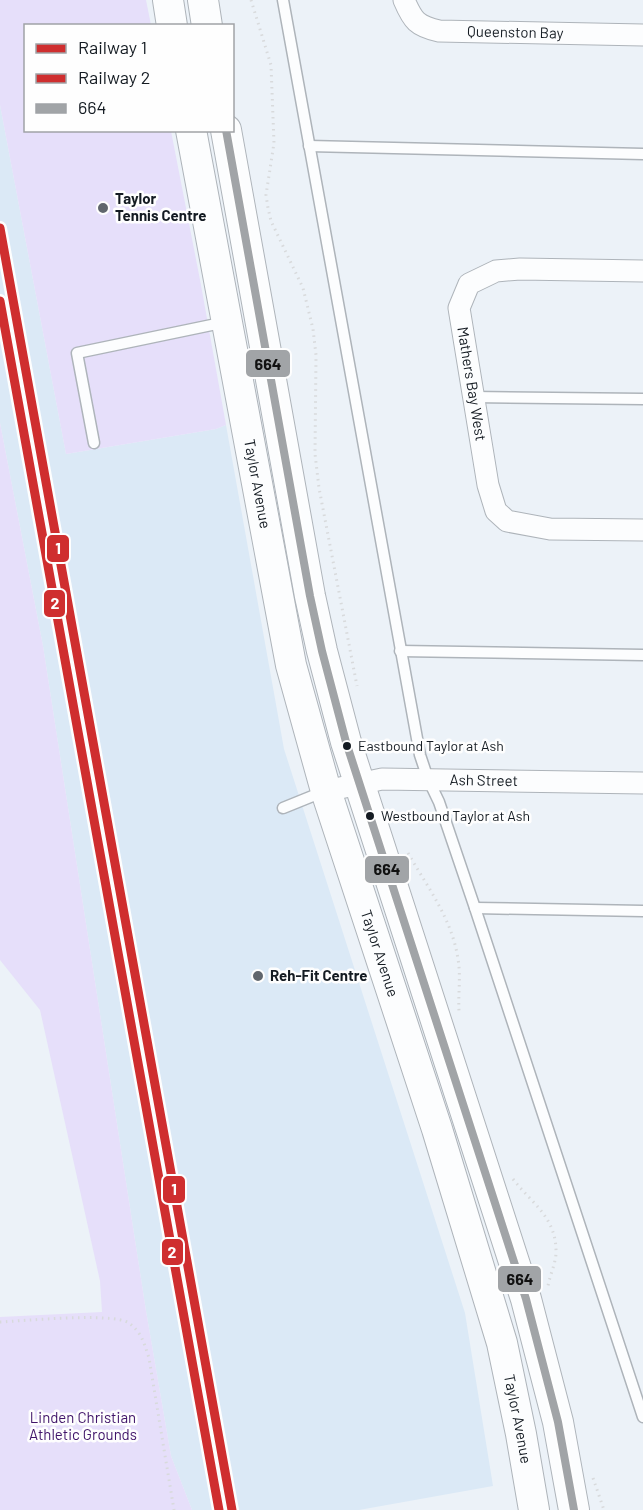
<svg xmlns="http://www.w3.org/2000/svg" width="643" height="1510" font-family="Barlow,sans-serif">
<rect width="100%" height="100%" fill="#ecf2f8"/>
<path fill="#dbe9f6" d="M0,105L66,454L216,429L226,425L284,749L465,1313L493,1486L359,1510H192L171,1456L146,1311L43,646L0,423Z"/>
<g fill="#e6dffa">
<path d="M0,0H146L151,25L26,26V130L171,131L201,285L226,425L216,429L66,454L0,105Z"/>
<path d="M0,423L43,646L146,1311L171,1456L192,1510H0V1317L102,1312L100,1281L40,1010L0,960Z"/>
</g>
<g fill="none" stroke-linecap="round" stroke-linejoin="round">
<g stroke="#aeb4ba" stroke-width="13">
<g id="lane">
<path d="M283,0L420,755L428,779L439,802L475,908L643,1417"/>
<path d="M309,146L643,154"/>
<path d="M473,397L643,399"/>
<path d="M94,443L77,353L226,322"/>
<path d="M400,651L643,655"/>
<path d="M283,808L325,791"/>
<path d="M475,908L643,911"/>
</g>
</g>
<g stroke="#aeb4ba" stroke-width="23">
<g id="street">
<path id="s1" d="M404,0C413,21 417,26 439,31L643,35"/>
<path id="s2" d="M643,271L520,269L496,271L469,284L459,308L488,485L496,511L507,521L550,529L643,530"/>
<path id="s3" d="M326,791L382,779L643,783"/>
</g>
</g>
<g stroke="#aeb4ba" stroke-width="32">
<g id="secondary">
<path d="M168,0L172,26"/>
<path d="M203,0L207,26"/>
<path id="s4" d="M191,130L291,665L326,791L437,1129L502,1343L521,1434L534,1510"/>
<path d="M226,130L310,596L322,651L346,742L526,1299L558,1422L574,1510"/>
</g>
</g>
<g stroke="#d8dadc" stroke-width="3" stroke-dasharray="1.5 4.5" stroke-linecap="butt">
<path d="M251,0L271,65L274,143L266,195L268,208L271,221L303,288L313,329L316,355L315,454L319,488L357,686"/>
<path d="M408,853C428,888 452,919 458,959C461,976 458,994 459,1011"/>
<path d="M513,1179C532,1204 557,1217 556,1254C555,1265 550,1275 548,1286"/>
<path d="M0,1322C23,1321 113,1312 129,1323C142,1333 144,1343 149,1358L174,1510"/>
<path d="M593,1478L604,1510"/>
</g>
<use href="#lane" stroke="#fcfdfe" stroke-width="10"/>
<use href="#street" stroke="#fcfdfe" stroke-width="21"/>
<use href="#secondary" stroke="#fcfdfe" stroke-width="30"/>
<g stroke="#fefefe" stroke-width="12">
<path id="bus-1" d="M226,130L310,596L322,651L346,742L526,1299L558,1422L574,1510"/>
</g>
<use href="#bus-1" stroke="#a1a4a7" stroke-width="8"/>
<g stroke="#fefefe" stroke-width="14">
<path id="rail-1" d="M0,228L232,1510"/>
</g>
<g stroke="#fefefe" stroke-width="14">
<path id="rail-2" d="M0,301L219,1510"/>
</g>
<use href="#rail-1" stroke="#cf2e2f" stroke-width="9"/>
<use href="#rail-2" stroke="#cf2e2f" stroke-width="9"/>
</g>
<g fill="#60666d" stroke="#fefefe" stroke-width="2">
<circle cx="103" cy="208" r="6"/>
<circle cx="258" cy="976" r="6"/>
</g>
<g fill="#141b22" stroke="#fefefe" stroke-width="2">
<circle cx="347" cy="746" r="5"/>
<circle cx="370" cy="816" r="5"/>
</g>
<g text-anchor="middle" stroke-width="5" stroke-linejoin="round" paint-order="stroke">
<g font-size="14" fill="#141b22" stroke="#fefefe" text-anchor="start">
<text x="358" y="751">Eastbound Taylor at Ash</text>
<text x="381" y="821">Westbound Taylor at Ash</text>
</g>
<g font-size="15" fill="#141b22" stroke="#fefefe">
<text dy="5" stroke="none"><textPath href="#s1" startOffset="126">Queenston Bay</textPath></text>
<text dy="5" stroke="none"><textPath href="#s2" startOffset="280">Mathers Bay West</textPath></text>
<text dy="5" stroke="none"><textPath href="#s4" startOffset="360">Taylor Avenue</textPath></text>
<text dy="5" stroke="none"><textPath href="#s3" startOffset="159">Ash Street</textPath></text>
<text dy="5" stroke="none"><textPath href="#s4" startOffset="846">Taylor Avenue</textPath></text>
<text dy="5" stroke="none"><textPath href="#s4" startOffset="1332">Taylor Avenue</textPath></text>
</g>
<g font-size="15" font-weight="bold" fill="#141b22" stroke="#fefefe" text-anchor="start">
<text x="115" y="204">Taylor<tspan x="115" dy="17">Tennis Centre</tspan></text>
<text x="270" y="981">Reh-Fit Centre</text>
</g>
<g font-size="15" fill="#401469" stroke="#fefefe">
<text x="83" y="1423">Linden Christian<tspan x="83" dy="17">Athletic Grounds</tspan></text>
</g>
</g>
<g stroke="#fefefe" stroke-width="2">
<rect x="245" y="349" width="46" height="29" rx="6" fill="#a1a4a7"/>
<rect x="46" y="534" width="24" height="29" rx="6" fill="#cf2e2f"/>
<rect x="43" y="589" width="23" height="29" rx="6" fill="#cf2e2f"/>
<rect x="364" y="855" width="46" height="29" rx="6" fill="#a1a4a7"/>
<rect x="162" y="1175" width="24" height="29" rx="6" fill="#cf2e2f"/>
<rect x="161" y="1238" width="23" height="28" rx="6" fill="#cf2e2f"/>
<rect x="497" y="1265" width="45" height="28" rx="6" fill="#a1a4a7"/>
</g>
<g font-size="16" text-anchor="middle" font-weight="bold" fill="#fff">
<text x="58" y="554">1</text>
<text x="55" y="609">2</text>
<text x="174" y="1195">1</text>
<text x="172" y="1258">2</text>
</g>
<g font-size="16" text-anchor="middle" font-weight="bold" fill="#111">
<text x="268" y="370">664</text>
<text x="387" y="875">664</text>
<text x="520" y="1285">664</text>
</g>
<rect x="24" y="24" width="210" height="108" fill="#fefefe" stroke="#a0a3a6" stroke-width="1.5"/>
<rect x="36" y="44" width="30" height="9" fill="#cf2e2f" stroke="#a0a3a6" stroke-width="1.5"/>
<text x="78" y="54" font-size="18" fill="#141b22">Railway 1</text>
<rect x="36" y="74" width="30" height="9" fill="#cf2e2f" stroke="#a0a3a6" stroke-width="1.5"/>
<text x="78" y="84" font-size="18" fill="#141b22">Railway 2</text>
<rect x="36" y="104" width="30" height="9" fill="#a1a4a7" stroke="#a0a3a6" stroke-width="1.5"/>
<text x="78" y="114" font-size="18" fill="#141b22">664</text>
</svg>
